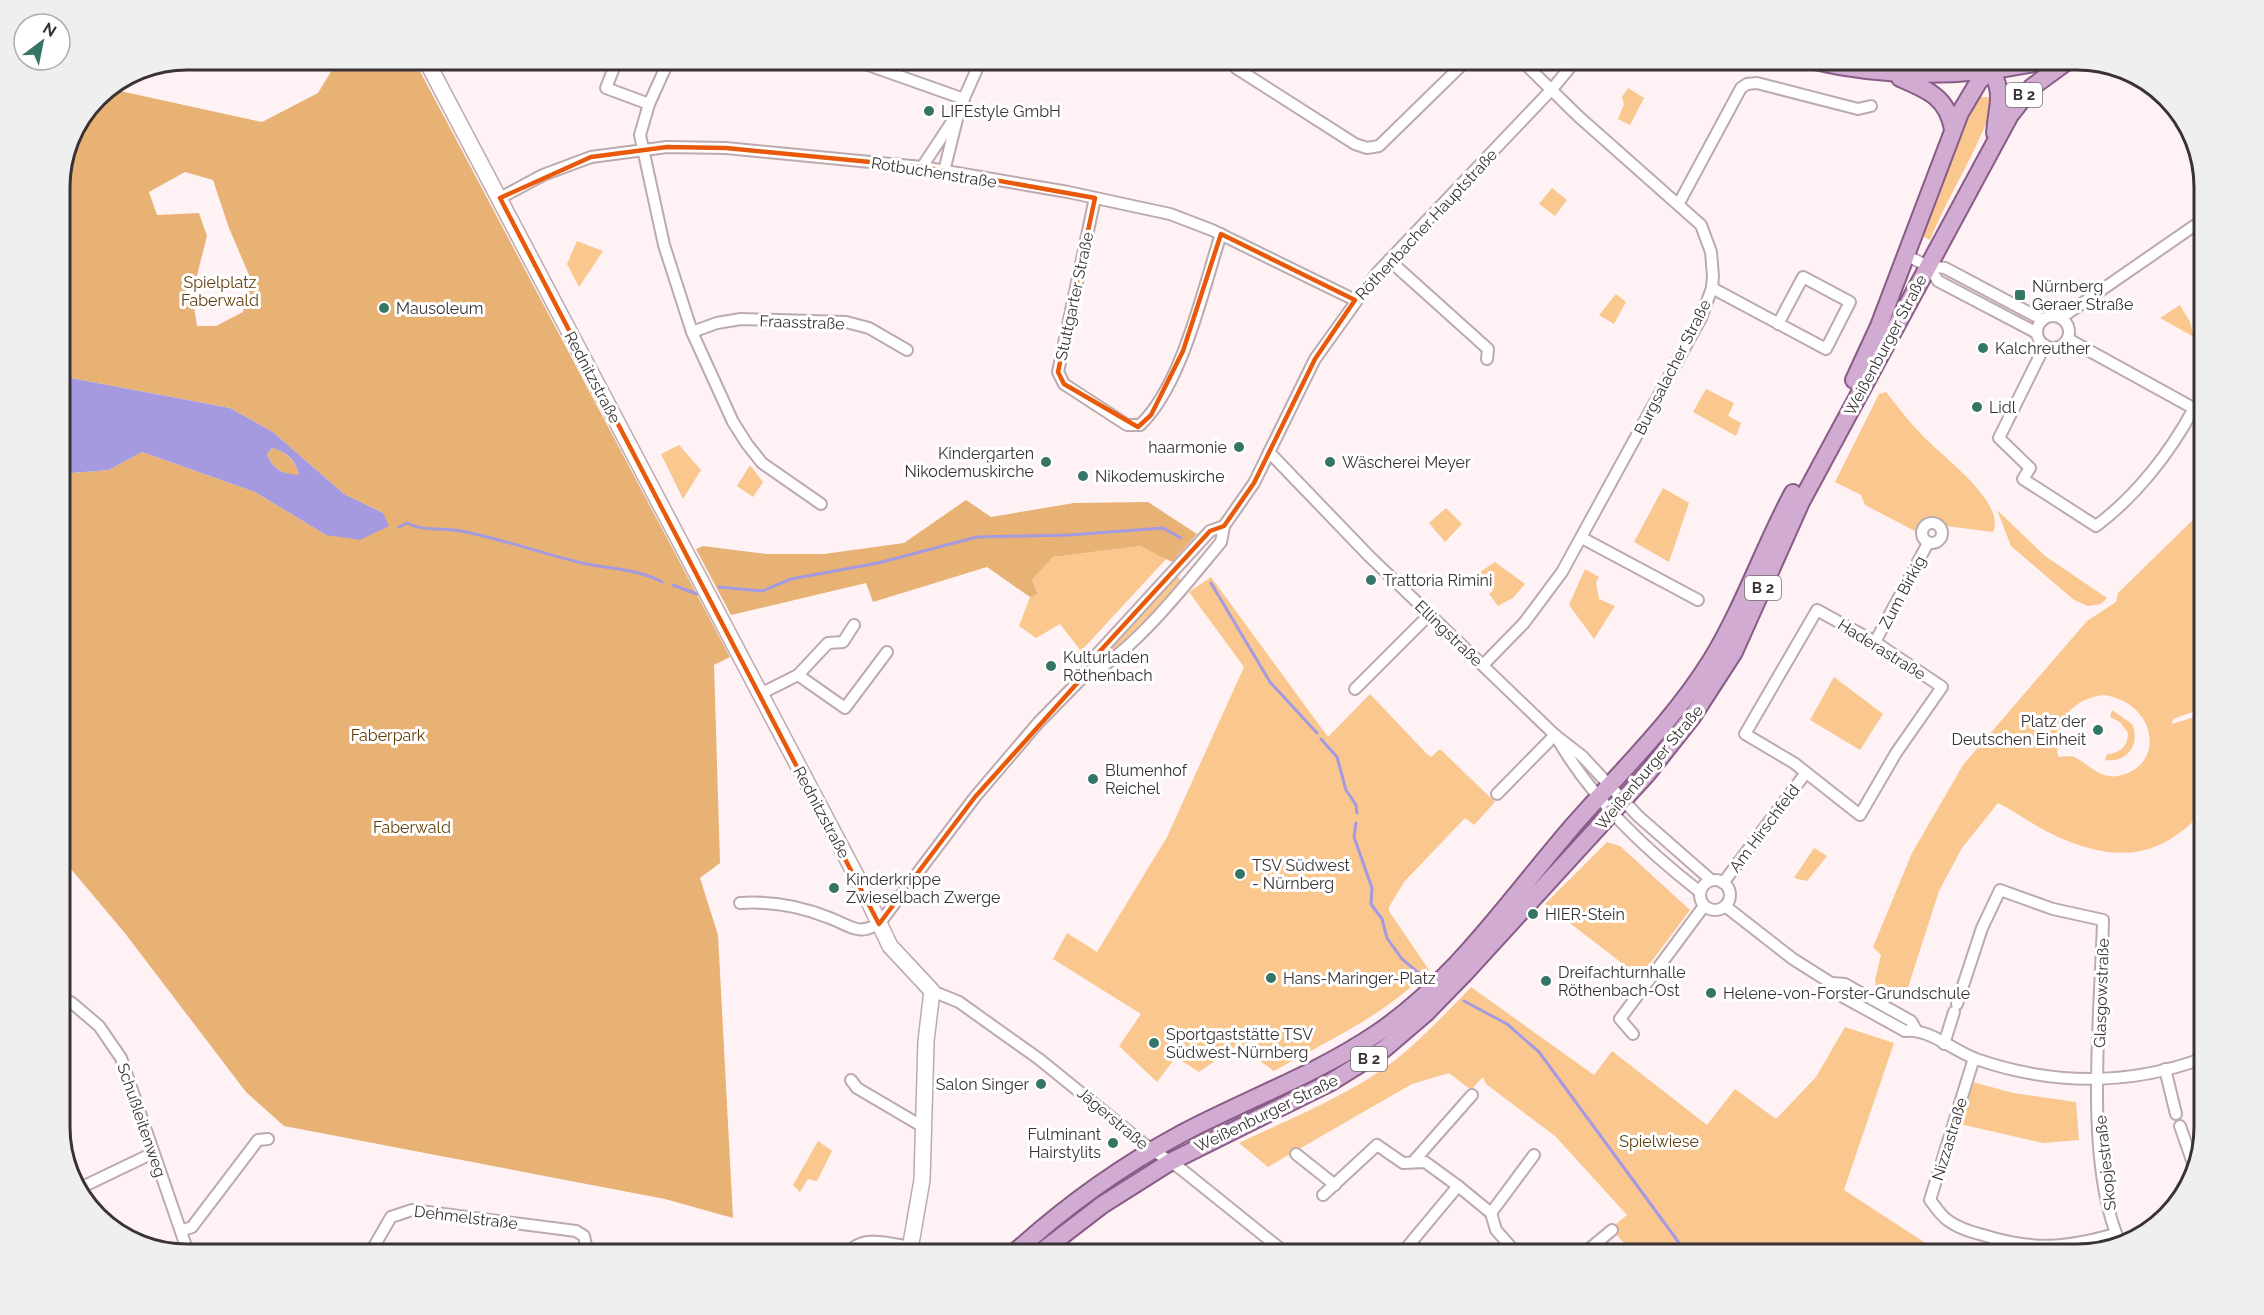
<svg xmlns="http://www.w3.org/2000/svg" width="2264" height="1315" font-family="Raleway,sans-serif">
<rect width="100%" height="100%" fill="#fef2f5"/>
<g fill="#fac88e" fill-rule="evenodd">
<path d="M1628,88L1644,98L1630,125L1618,119L1624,104L1622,97Z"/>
<path d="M1977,97H1995C1981,147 1950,191 1930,240L1922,236Z"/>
<path d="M1552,188L1567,200L1555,216L1539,204Z"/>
<path d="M577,241L603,251L579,287L567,264Z"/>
<path d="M1616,294L1626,302L1614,324L1599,315Z"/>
<path d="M2180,305L2190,322L2194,337L2160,318Z"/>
<path d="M1706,389L1734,403L1728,416L1741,423L1736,436L1693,412Z"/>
<path d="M1886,392C1898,407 1909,422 1922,435C1939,454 2007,502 1993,532L1946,526L1937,518H1924L1915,531L1865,505L1861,495L1835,482L1879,394Z"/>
<path d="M679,445L701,470L683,499L661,454Z"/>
<path d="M750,465L763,482L753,497L737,486Z"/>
<path d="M1663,488L1689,503L1669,562L1634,542Z"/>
<path d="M1446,508L1462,524L1445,542L1429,523Z"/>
<path d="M2204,509V708L2173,719L2172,724L2204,714V810C2161,859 2117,863 2058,837C2037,828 2018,813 1998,803L1962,848L1939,891L1903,1003L1876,988L1875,980L1881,955L1873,947L1912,853L1963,765L2087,621L2116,602L2118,593ZM2104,695C2158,703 2166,767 2118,776C2099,779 2090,765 2076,758C2071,755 2063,757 2058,757C2053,724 2070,699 2104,695Z"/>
<path d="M1997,510L2045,556L2107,598L2101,604L2088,606L2074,600L2011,546Z"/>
<path d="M1140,546L1167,558L1081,651L1060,624L1036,638L1019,626L1030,597L1038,594L1032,580L1053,557Z"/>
<path d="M1495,562L1525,584L1513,598L1498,606L1489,594L1493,591L1480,572Z"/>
<path d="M1585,569L1599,577L1596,582L1599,599L1615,606L1594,639L1569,605Z"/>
<path d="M1176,574L1183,583L1094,670L1092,667Z"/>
<path d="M1211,577L1328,737L1370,694L1427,754L1431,757L1440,749L1495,802L1474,825L1465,818L1404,882L1389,907V911L1429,970C1386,1015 1327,1041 1274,1071L1237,1045L1199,1072L1176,1057L1157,1082L1119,1046L1141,1014L1053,959L1067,933L1097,952L1167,837L1244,667L1189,592Z"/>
<path d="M1834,677L1883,714L1860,750L1810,720Z"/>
<path d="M2112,710L2132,724C2141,745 2127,763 2105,760L2107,754C2120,753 2128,747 2128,733L2120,722L2110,717Z"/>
<path d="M1607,842L1620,846L1690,910L1640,977L1545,904Z"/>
<path d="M1814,848L1827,856L1807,881L1794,878Z"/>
<path d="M1471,987L1594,1075L1612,1051L1707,1125L1735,1089L1776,1119L1816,1077L1845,1027L1894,1043L1844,1190L1927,1244L1924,1255H1634L1611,1228L1627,1215L1555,1136L1486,1084L1483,1077L1471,1090L1449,1073L1412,1084L1268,1167L1239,1143C1291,1118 1348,1096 1394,1061C1422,1039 1447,1012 1471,987Z"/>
<path d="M1973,1082L2013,1093L2076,1102L2079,1140L2043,1143L1960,1124Z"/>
<path d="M818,1141L832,1151L817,1181L808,1179L800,1192L793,1185Z"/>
</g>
<g fill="#e7b274" fill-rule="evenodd">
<path d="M338,60H414L730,657L714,665L720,863L700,878L718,935L733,1218L665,1199L284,1126L246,1092L124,932L60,856V474L109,470L142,452L255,492L326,535L383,513L344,494L273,432L230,408L60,376V180L70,139L98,97L115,86L120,91L262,122L318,93ZM185,172L213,180L229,228L249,275L243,312L216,326H197L192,295L207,236L199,213L157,215L149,192Z"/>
<path d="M272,448C287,452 295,461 300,476C283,474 273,470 267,454Z"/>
<path d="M966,500L991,517L1074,503L1148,502L1197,534L1172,562L1140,546L1053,557L1032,580L1038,594L1030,597L987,567L873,602L866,583L731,615L696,549L703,546L766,554H824L904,543Z"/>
</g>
<path fill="#a59ae0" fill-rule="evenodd" d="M60,376L230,408L273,432L344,494L383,513L389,526L360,540L326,535L255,492L142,452L109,470L60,474V460H66L69,452L60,450ZM272,448C287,452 296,461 299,475C283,474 273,470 267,454Z"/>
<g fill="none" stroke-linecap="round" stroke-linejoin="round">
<g stroke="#a59ae0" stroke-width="3">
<path d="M399,527L407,523C422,531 443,528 461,531C502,539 541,553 582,563C608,569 639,569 662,582"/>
<path d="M1211,583L1270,682L1317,733"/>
<path d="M673,585L697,594"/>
<path d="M719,587L762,591L791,579L878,563L977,537L1069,535L1163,528L1181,538"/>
<path d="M1321,739L1337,757L1346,790L1356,805L1357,813"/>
<path d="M1356,823L1354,837L1372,888L1371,904L1382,919L1387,938L1402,959L1421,975"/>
<path d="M1464,1001L1507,1024L1539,1052L1688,1255"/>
</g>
<g stroke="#bdaaaf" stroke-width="14">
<g id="minor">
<path d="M617,60L606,88L649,104"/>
<path d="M669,60L649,104L640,135L664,245L692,332L733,422L747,444L762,463L821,504"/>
<path d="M854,60L964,99"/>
<path d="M1229,60L1236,68L1355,144L1367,148L1379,146L1467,60"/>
<path d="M961,105L981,60"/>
<path d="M922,167L959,111L944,171"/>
<path d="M500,198L543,175L591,157L667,147L726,148L922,167L1068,192L1170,214L1212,230L1355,300"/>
<path d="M1095,198L1058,372L1064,384L1127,425H1140C1182,386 1203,289 1221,234"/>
<path d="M1679,203L1741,88L1747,84L1757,83L1858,109L1871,106"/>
<path d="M1905,255L1928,266L1945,268L2043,320"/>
<path d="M1389,260L1488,349L1487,359"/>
<path d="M1928,266L1938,281L2037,333"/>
<path d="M1712,288L1826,349L1850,302L1803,277L1778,324"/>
<circle cx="2053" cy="332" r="16"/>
<path d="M2061,318L2204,219"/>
<path d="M692,332L717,323L741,319L846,322L869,328L907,350"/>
<path d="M2068,339L2204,414"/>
<path d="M2045,345L1999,438L2030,468L2023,479L2096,526C2136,496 2170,453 2194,408"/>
<path d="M1269,452L1369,556L1555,735L1582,756L1638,816L1711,880"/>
<circle cx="1932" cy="533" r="10"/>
<path d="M1582,538L1698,600"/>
<path d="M1817,610L1875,642L1942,687L1896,753L1860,815L1794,763L1745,734Z"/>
<path d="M1875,642L1928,543"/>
<path d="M1483,665L1524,623L1562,572L1701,318L1712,288L1713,276L1711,252L1701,225L1578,116L1521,60"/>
<path d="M798,675L845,708L887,652"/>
<path d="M1081,679C1131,656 1186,584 1221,542L1224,526L1254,483L1315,359L1376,274L1553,88L1576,60"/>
<path d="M1355,689L1429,615"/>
<path d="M760,694L798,675L828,643L843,642L854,625"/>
<path d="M1558,740C1594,801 1645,849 1700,892"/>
<path d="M1497,794L1555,735"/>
<circle cx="1715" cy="895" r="15"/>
<path d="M1723,883L1805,774"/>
<path d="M740,903C770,901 799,906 827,917C837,920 847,927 857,929C865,931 872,927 879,924L975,797L1038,723L1081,679L1090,662L1210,531L1224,526"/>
<path d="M1725,906L1793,959L1831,983L1838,994L1905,1031C1929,1028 1954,1051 1976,1059C2051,1085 2129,1086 2204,1058"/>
<path d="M1831,983L1845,984L1911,1021L1916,1030"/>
<path d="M932,991L959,1002L1039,1059L1144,1144L1181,1169L1288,1255"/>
<path d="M60,997L72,1003L99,1026L121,1058L189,1255"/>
<path d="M1957,1004L1982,928L2000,890L2053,909L2103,920C2101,1011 2083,1161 2120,1243"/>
<path d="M1633,1034L1620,1019L1704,906"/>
<path d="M1944,1044L1954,1012"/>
<path d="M1974,1058L1930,1200C1935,1206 1939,1213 1945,1218C1955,1227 1971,1232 1983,1235C2033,1251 2066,1248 2115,1234"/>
<path d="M2165,1069L2176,1114"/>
<path d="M851,1080L857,1088L925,1128"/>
<path d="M2180,1126L2194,1166"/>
<path d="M1296,1154L1335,1185"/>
<path d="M1413,1162L1472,1095"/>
<path d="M78,1189L153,1153"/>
<path d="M1323,1195L1377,1145L1403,1163L1425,1162L1458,1186L1491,1213L1496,1230L1518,1255"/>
<path d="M1491,1213L1534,1155"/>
<path d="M181,1231L192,1227L258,1140L268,1139"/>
<path d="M1403,1252L1458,1186"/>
<path d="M369,1255L391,1217L412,1210L576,1231L584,1236L588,1255"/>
<path d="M847,1255C861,1233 890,1244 911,1247"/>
<path d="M1163,1255L1164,1254"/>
<path d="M1582,1255L1612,1230"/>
</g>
</g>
<g stroke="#bdaaaf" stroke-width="18">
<path id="secondary" d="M426,60L860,883L890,946L932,991L926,1041L922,1180L909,1255"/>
</g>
<g stroke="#885c87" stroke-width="20">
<g id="primary">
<path d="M1810,60C1890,79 1968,78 2048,60"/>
<path d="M1989,63C2005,99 1998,97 1995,133"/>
<path d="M1923,75L1938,60"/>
<path d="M1900,78C1928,90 1947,97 1953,129"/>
<path d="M1854,380L1879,326L1960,113L1979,81L2002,60"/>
<path d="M1012,1255C1063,1208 1120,1167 1181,1134C1245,1100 1315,1075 1376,1034C1456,980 1509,900 1572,827C1620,772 1673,722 1712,659C1744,606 1764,547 1793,493"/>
<path d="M1037,1255L1102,1205L1170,1162L1331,1082L1384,1049L1425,1014L1464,974L1647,774L1692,717L1734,652L1801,502L2010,115L2032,87L2069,60"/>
</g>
</g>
<use href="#minor" stroke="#fff" stroke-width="10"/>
<use href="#secondary" stroke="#fff" stroke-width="15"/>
<use href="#primary" stroke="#d1abd2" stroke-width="16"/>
</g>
<path fill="none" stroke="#e8590c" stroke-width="4.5" stroke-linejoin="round" d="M667,147L726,148L922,167L1095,198L1058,372L1064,384L1138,427L1151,415L1183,351L1221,234L1355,300L1315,359L1254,483L1224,526L1210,531L1090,662L1081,679L975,797L879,924L500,198L591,157Z"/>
<g fill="#347565" stroke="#fff" stroke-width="2">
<circle cx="929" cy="111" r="6"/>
<rect x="2014" y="289" width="12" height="12" rx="3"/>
<circle cx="384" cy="308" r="6"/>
<circle cx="1983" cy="348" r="6"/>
<circle cx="1977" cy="407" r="6"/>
<circle cx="1239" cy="447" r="6"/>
<circle cx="1046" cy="462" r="6"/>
<circle cx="1330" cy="462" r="6"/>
<circle cx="1083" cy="476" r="6"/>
<circle cx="1371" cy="580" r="6"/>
<circle cx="1051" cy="666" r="6"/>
<circle cx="2098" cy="730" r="6"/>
<circle cx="1093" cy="779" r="6"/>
<circle cx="1240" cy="874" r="6"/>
<circle cx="834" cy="888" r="6"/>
<circle cx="1533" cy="914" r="6"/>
<circle cx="1271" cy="978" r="6"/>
<circle cx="1546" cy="981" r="6"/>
<circle cx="1711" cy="993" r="6"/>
<circle cx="1154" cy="1043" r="6"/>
<circle cx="1041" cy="1084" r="6"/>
<circle cx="1113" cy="1143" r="6"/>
</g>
<g text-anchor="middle" stroke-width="6" stroke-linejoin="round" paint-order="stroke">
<g fill="#fff" stroke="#757071" stroke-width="1.5">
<rect x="2006" y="83" width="36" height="24" rx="4.5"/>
<rect x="1745" y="576" width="36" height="24" rx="4.5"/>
<rect x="1351" y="1047" width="36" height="24" rx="4.5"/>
</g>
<g font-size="15" font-weight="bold" fill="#3a3234">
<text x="2024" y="100">B 2</text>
<text x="1763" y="593">B 2</text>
<text x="1369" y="1064">B 2</text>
</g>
<g font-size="16" fill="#3a3234" stroke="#fff" text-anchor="start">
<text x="941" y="117">LIFEstyle GmbH</text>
<text x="2032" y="292">Nürnberg<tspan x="2032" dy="18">Geraer Straße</tspan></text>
<text x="396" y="314">Mausoleum</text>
<text x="1995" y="354">Kalchreuther</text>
<text x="1989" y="413">Lidl</text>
<text x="1227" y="453" text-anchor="end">haarmonie</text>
<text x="1034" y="459" text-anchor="end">Kindergarten<tspan x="1034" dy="18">Nikodemuskirche</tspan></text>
<text x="1342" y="468">Wäscherei Meyer</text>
<text x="1095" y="482">Nikodemuskirche</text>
<text x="1383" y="586">Trattoria Rimini</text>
<text x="1063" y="663">Kulturladen<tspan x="1063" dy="18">Röthenbach</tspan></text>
<text x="2086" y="727" text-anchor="end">Platz der<tspan x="2086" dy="18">Deutschen Einheit</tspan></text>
<text x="1105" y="776">Blumenhof<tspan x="1105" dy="18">Reichel</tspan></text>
<text x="1252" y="871">TSV Südwest<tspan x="1252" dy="18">- Nürnberg</tspan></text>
<text x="846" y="885">Kinderkrippe<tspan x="846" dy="18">Zwieselbach Zwerge</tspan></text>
<text x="1545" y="920">HIER-Stein</text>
<text x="1558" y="978">Dreifachturnhalle<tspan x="1558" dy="18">Röthenbach-Ost</tspan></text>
<text x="1283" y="984">Hans-Maringer-Platz</text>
<text x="1723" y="999">Helene-von-Forster-Grundschule</text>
<text x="1166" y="1040">Sportgaststätte TSV<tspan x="1166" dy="18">Südwest-Nürnberg</tspan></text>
<text x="1029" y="1090" text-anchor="end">Salon Singer</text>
<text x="1101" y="1140" text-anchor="end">Fulminant<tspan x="1101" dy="18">Hairstylits</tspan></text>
</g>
<g font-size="16" fill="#3a3234" stroke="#fff">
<text transform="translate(934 172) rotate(9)" y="6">Rotbuchenstraße</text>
<text transform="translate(1426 224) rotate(-47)" y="6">Röthenbacher Hauptstraße</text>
<text transform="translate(1074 296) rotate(-78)" y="6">Stuttgarter Straße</text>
<text transform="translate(802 322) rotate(2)" y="6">Fraasstraße</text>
<text transform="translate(1885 345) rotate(-62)" y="6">Weißenburger Straße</text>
<text transform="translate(1672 367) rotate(-63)" y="6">Burgsalacher Straße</text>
<text transform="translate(593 377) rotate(62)" y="6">Rednitzstraße</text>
<text transform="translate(1902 592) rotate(-62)" y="6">Zum Birkig</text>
<text transform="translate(1449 633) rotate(44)" y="6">Ellingstraße</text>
<text transform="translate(1882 649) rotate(32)" y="6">Haderastraße</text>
<text transform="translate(1649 767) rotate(-50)" y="6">Weißenburger Straße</text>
<text transform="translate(822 812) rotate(62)" y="6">Rednitzstraße</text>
<text transform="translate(1764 828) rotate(-53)" y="6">Am Hirschfeld</text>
<text transform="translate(2101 993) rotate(-88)" y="6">Glasgowstraße</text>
<text transform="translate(1266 1113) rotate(-26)" y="6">Weißenburger Straße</text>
<text transform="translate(1113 1118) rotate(40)" y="6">Jägerstraße</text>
<text transform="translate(142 1120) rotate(71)" y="6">Schußleitenweg</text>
<text transform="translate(1949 1139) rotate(-73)" y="6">Nizzastraße</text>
<text transform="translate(2105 1163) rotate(-96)" y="6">Skopjestraße</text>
<text transform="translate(466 1217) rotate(7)" y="6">Dehmelstraße</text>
</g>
<g font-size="16" fill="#603d0b" stroke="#fff">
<text x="220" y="288">Spielplatz<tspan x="220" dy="18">Faberwald</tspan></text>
<text x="388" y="741">Faberpark</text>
<text x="412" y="833">Faberwald</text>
<text x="1659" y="1147">Spielwiese</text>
</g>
</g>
<path d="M0 0H2264V1315H0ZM187 70H2077A117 117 0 0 1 2194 187V1127A117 117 0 0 1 2077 1244H187A117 117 0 0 1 70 1127V187A117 117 0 0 1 187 70Z" fill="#efefef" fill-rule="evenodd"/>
<path fill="none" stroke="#3a3234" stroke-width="3" d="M187 70H2077A117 117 0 0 1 2194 187V1127A117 117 0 0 1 2077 1244H187A117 117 0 0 1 70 1127V187A117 117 0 0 1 187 70Z"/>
<g transform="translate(42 42) rotate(32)"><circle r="28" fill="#ffffff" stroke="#b0adae" stroke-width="1.5"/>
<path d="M0-4.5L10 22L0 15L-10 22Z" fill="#347565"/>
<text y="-9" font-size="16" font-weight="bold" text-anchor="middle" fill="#3a3234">N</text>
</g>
</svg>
